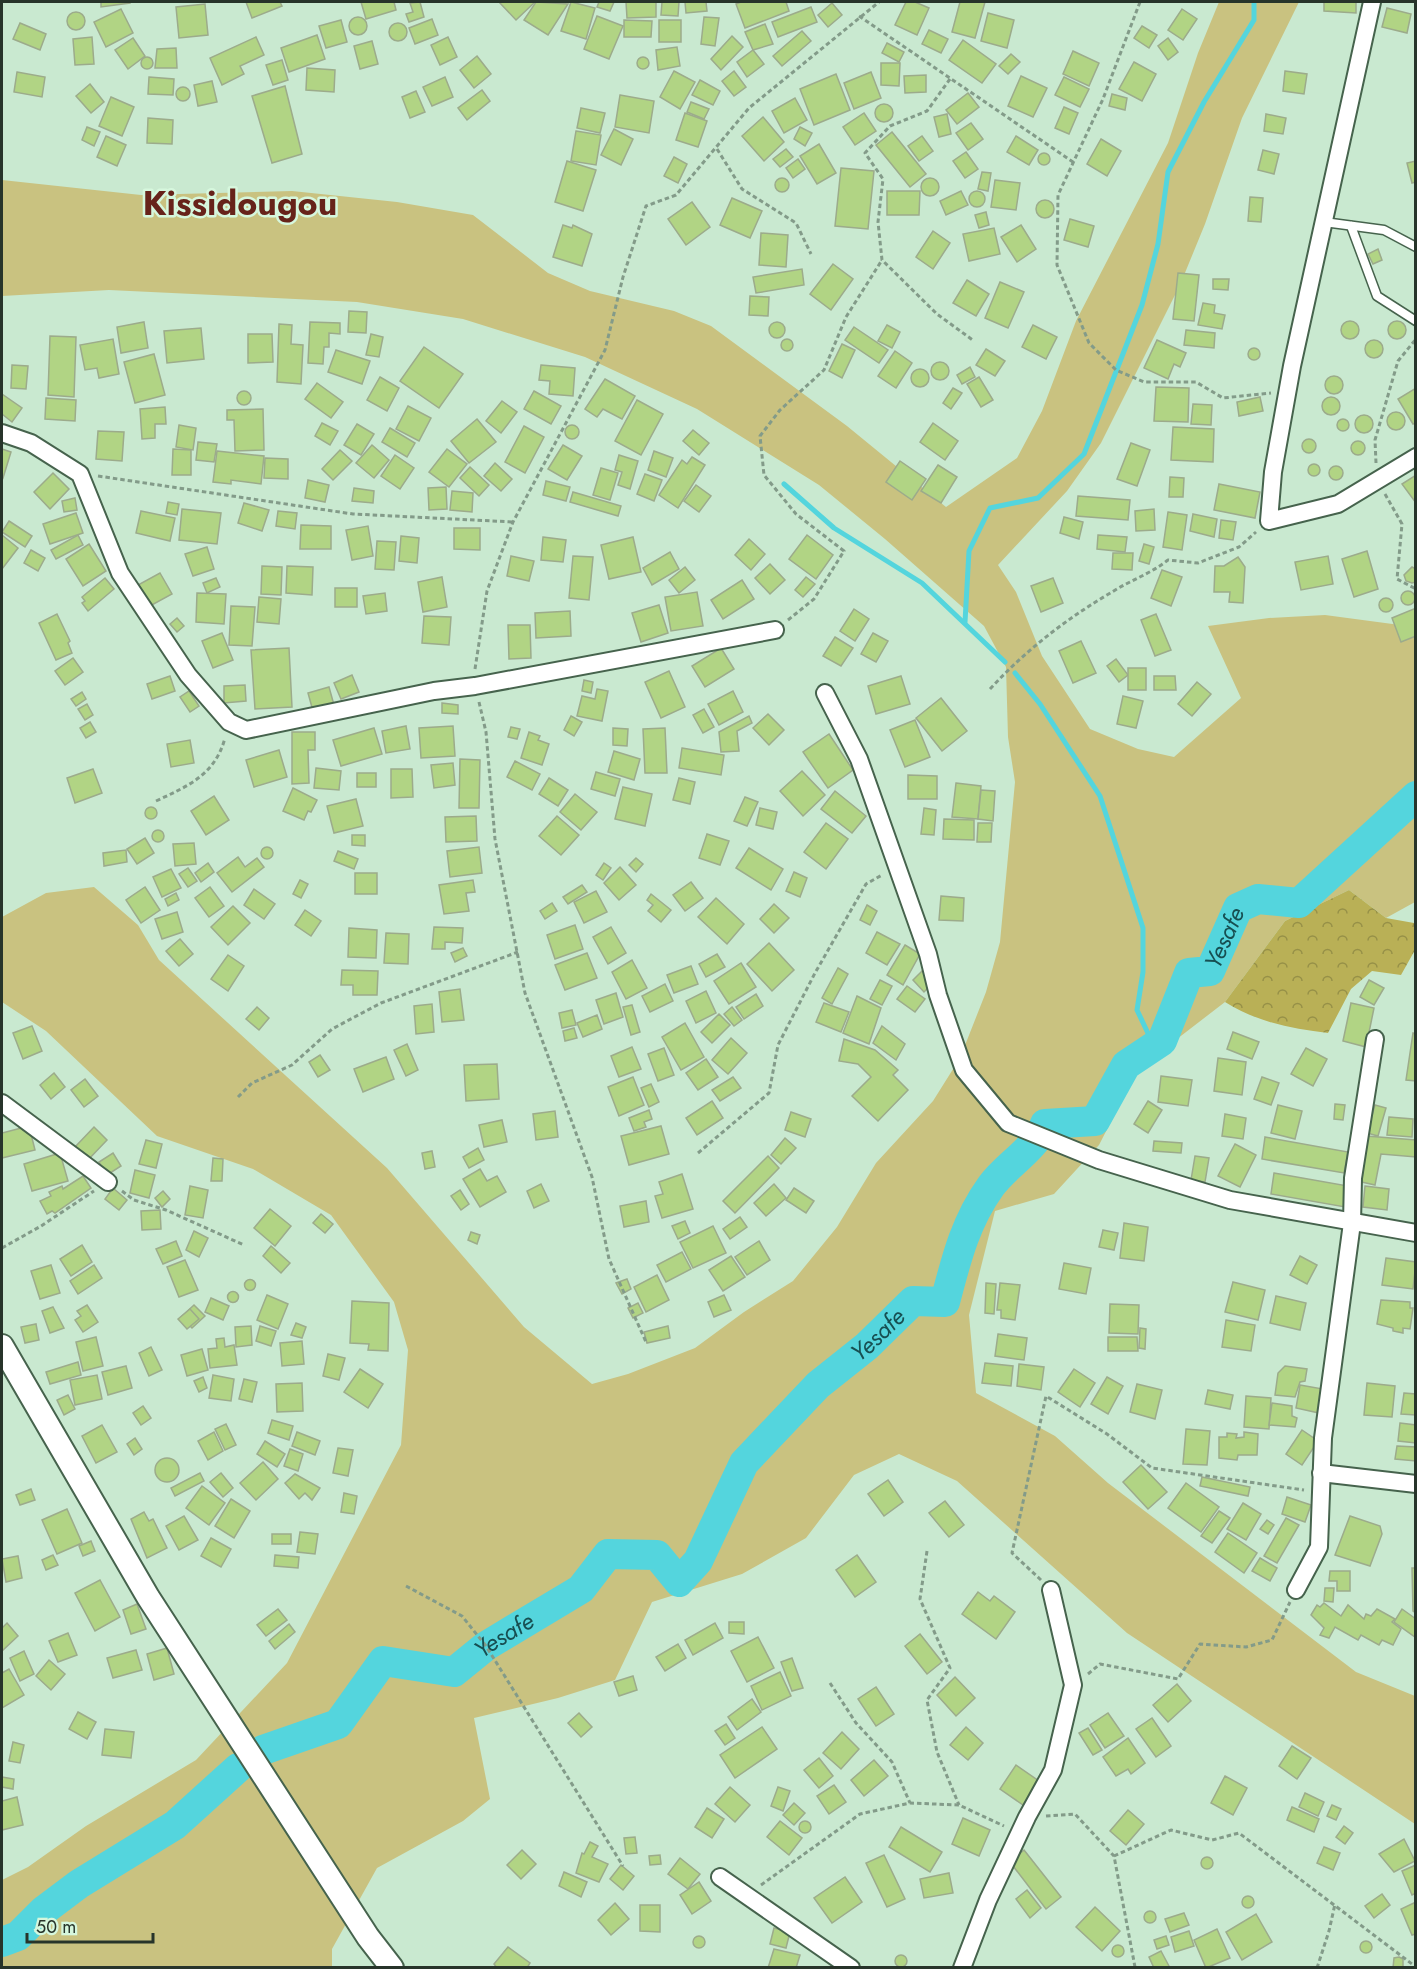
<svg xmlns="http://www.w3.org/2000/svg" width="1417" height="1969" font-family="Jost,sans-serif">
<defs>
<pattern id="forest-crowns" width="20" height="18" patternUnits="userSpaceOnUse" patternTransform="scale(1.5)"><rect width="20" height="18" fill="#b9b056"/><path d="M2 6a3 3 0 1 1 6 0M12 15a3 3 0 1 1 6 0" fill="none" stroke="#969047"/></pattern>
</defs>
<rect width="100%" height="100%" fill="#c9e9d0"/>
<path fill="#c9c280" d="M1219,2H1299L1242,118L1205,224L1180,285L1101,443L1067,491L998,565L1016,592L1042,656L1090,729L1138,749L1174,757L1241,698L1208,626L1269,618L1325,615L1415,627V902L1386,918L1349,890L1285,921L1225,1002L1138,1069L1099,1145L1054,1194L995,1211L969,1315L976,1393L1055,1436L1108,1483L1356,1672L1415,1696V1824L1127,1633L957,1481L899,1454L854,1475L806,1538L742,1574L652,1602L615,1680L558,1698L474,1718L490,1799L463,1821L377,1868L332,1949V1967H2V1880L28,1867L86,1826L196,1760L287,1663L401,1445L408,1350L394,1302L331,1215L253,1169L157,1136L46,1031L2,1002V917L46,893L94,887L138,925L159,960L387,1168L524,1327L592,1384L628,1374L695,1348L744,1312L793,1281L837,1227L876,1163L933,1101L960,1058L986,992L1000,942L1015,782L1008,737L1006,667L984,626L885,539L819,485L697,409L585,357L463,319L357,302L109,290L2,296V180L141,195L292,191L397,202L473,215L548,273L590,291L674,311L711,326L847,426L946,507L1017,458L1042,411L1076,321L1168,143L1198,53Z"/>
<path fill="url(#forest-crowns)" d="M1349,890L1386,918L1414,923L1415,950L1401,975L1372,971L1351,989L1328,1033C1292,1029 1257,1022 1225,1002L1285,921Z"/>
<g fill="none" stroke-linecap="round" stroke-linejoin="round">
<g stroke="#54d5dd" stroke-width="5">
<path d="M784,484L834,528L922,583L1005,662"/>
<path d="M965,622L969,551L990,508L1038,498L1084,454L1142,305L1158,244L1168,172L1204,102L1254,20V2"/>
<path d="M1015,673L1040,704L1100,796L1143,928V972L1137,1010L1154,1046"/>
</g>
<g stroke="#54d5dd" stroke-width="30">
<path id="s1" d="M263,1750L338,1724L383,1661L454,1672L486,1646L581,1589L608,1554L657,1555L679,1582L698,1561L744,1463L818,1385L867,1346L913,1301L945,1302C956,1260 965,1222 991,1186C1007,1164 1035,1150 1045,1124L1095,1121L1126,1065L1162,1041L1189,973L1210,971L1238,908L1258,899L1299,903L1416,796"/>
<path d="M2,1942L18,1936L43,1911L79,1884L175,1825L238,1768"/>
</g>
</g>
<g fill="#b1d484" stroke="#9cab8b" stroke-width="1.5">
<path d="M101,2H130V3L101,7Z"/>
<path d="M246,2H280L282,6L252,18Z"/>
<path d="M361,2H394L396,10L366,19Z"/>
<path d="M420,2L424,17L409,22L406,14L413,12L410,3Z"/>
<path d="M499,2H535L516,20Z"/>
<path d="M536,2L568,4L548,35L524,20Z"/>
<path d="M571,2L595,8L586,39L561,31Z"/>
<path d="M599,2H614L610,11L597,7Z"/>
<path d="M626,2H656V17L627,18Z"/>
<path d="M662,2H679L678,16L661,15Z"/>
<path d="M685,2H706L707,11L686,13Z"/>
<path d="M741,2H786L789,11L745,28L736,4Z"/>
<path d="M906,2H915L929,8L917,35L895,25Z"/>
<path d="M960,2H985L975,38L952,32Z"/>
<path d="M1324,2H1356V13L1324,11Z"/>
<path d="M832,3L842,15L828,27L818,15Z"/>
<path d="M205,4L208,35L179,38L176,7Z"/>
<path d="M811,7L817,22L778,37L772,22Z"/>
<path d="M1387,8L1411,14L1407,33L1382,27Z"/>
<path d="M121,9L133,33L106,47L94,22Z"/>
<path d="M1182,9L1197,19L1183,40L1168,30Z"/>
<circle cx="76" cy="21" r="9"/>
<path d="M988,13L1014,20L1007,48L981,41Z"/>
<path d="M597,16L623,26L609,59L584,49Z"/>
<path d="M704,17L719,18L715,46L701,44Z"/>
<circle cx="358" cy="26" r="9"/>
<path d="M432,19L438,35L415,44L409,28Z"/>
<path d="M341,20L347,42L326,48L319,26Z"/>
<path d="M624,20L652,21L651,37H624Z"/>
<rect x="659" y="20" width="22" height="22"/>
<path d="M20,23L46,34L40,50L13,39Z"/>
<circle cx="398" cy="32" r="9"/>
<path d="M765,24L773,44L753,50L745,32Z"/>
<path d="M1142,26L1157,35L1149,48L1134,38Z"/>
<path d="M929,30L948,39L941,53L922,44Z"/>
<path d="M802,31L811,41L782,66L773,56Z"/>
<path d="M317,35L325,59L289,72L281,48Z"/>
<path d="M732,36L743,47L721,70L711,59Z"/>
<path d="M92,37L94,64L75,65L73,39Z"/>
<path d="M256,37L264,55L240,66L244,74L222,85L210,58Z"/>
<path d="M448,37L457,57L440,65L431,45Z"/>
<path d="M133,38L145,56L128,69L115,50Z"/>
<path d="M1168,38L1178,52L1168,60L1158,46Z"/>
<path d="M963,40L996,64L982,83L949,60Z"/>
<path d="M372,41L378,64L360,69L354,46Z"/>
<path d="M887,43L904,52L899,62L882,53Z"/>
<path d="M677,47L680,66L658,70L656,50Z"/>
<path d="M176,48L177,68H155L157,49Z"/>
<path d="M753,50L764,64L747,77L737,62Z"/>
<path d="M1073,51L1099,63L1089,86L1063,74Z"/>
<path d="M1011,54L1020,62L1008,74L999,66Z"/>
<path d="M477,56L491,74L474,88L460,70Z"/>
<circle cx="643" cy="63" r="6"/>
<circle cx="147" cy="63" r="6"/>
<path d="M282,60L288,80L273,85L266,65Z"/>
<path d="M1134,62L1156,74L1142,101L1119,89Z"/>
<path d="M881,63H900L899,86L881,85Z"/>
<path d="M307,68L335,70L334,92L306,90Z"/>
<path d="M674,71L695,82L680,109L660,97Z"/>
<path d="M734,71L746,87L734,96L722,81Z"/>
<path d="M1285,71L1307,74L1304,94L1283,91Z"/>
<path d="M17,72L45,77L42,97L14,92Z"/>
<path d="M871,72L881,98L854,109L844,83Z"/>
<path d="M836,74L850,110L814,125L800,89Z"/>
<path d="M926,75V92L905,93L904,76Z"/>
<path d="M1021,76L1047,88L1033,117L1008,106Z"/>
<path d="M149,77L174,79L173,95L148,94Z"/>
<path d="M445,77L453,97L432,106L423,87Z"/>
<path d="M1064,77L1089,89L1080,107L1055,95Z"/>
<path d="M700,80L720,91L713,105L692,95Z"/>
<path d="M212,81L217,102L198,106L194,85Z"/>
<path d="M90,84L104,102L91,113L76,96Z"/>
<path d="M285,86L302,154L272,163L252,96Z"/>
<circle cx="183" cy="94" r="7"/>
<path d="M482,90L490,101L467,120L458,108Z"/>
<path d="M416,91L425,112L410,118L402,97Z"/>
<path d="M968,93L979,107L957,124L946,110Z"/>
<path d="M1112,94L1127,98L1125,110L1109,106Z"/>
<path d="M620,95L654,101L649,133L615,127Z"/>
<path d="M111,97L134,107L122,136L99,126Z"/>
<path d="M795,98L807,120L784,133L772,111Z"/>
<path d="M691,102L709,109L704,119L687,112Z"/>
<circle cx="884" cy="113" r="9"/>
<path d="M1064,107L1078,113L1069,134L1055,128Z"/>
<path d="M581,108L605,113L600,133L577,128Z"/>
<path d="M685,113L707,121L698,147L676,140Z"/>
<path d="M864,113L876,131L855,145L843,127Z"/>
<path d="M947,114L951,134L939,137L934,117Z"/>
<path d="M1266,114L1286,118L1283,134L1264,131Z"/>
<path d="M763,117L784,142L764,161L742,136Z"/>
<path d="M148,118L173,120L172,144L147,143Z"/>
<path d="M971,123L983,139L968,150L956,133Z"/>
<path d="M87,127L100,132L94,146L82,140Z"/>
<path d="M800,127L812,133L805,146L794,139Z"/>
<path d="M614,129L633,139L621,165L601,155Z"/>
<path d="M576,131L601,135L596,165L571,161Z"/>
<path d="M892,132L926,174L910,187L876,145Z"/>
<path d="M106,136L126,145L117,166L97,157Z"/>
<path d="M922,136L933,151L919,161L908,146Z"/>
<path d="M1016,136L1038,150L1029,165L1007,152Z"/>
<path d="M1101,139L1121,151L1107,176L1087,164Z"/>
<path d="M819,144L836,173L817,184L800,156Z"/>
<path d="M786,149L793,157L780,167L773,159Z"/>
<path d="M1263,150L1279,154L1274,174L1258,170Z"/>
<path d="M966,152L978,169L965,178L953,161Z"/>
<circle cx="1044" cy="159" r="6"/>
<path d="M674,157L687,164L678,183L664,176Z"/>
<path d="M798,159L805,169L793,178L786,168Z"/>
<path d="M567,161L596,170L583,211L555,202Z"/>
<path d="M1416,161V182L1412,183L1407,163Z"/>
<path d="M841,168L874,171L868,229L835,226Z"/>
<path d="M982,172L991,173L988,191L978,189Z"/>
<circle cx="782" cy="185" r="7"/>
<circle cx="930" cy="187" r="9"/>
<path d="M995,180L1020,183L1016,210L991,207Z"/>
<circle cx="977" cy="199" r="8"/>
<path d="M887,191H920L919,215H887Z"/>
<path d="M961,191L968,205L946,215L940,201Z"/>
<path d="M1250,197L1263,198L1261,222L1248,221Z"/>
<path d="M732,198L762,211L750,238L720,225Z"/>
<circle cx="1045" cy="209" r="9"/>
<path d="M692,202L710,227L686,245L668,219Z"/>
<path d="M986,212L989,225L979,228L975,215Z"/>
<path d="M1070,219L1094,226L1088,247L1064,240Z"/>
<path d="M563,225L572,228L573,225L592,234L582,266L553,257Z"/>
<path d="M1021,225L1036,249L1017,262L1001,237Z"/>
<path d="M994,228L1000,254L969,261L963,234Z"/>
<path d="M933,231L950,243L933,269L916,257Z"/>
<path d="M761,233L788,235L786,267L759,265Z"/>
<path d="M1378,249L1382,260L1373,264L1368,254Z"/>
<path d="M833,264L853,279L831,310L810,294Z"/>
<path d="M802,269L804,285L756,293L753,277Z"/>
<path d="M1178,273L1199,275L1194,321L1173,319Z"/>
<path d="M1213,279H1229L1228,290L1213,289Z"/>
<path d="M967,280L989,294L976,316L953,303Z"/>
<path d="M1000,282L1024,292L1008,328L985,318Z"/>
<path d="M750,296L769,297L768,316L749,315Z"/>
<path d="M1203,303L1215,305L1214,313L1225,315L1222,329L1198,325Z"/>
<path d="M349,311L367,312L366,333L348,332Z"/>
<circle cx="1350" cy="330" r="9"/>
<circle cx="1397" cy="330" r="9"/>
<circle cx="777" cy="330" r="8"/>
<path d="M144,322L148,348L121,353L117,327Z"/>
<path d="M310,322L340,323V334L329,333V347H324L323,364L308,363Z"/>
<path d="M279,324L292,325L291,344L303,345L301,384L277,382Z"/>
<path d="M887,325L900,332L892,348L878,341Z"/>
<path d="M1033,325L1057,337L1046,359L1022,347Z"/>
<path d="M854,327L888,350L879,363L845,340Z"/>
<path d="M201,328L204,359L167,363L164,331Z"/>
<path d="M1186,330L1215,333L1214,348L1184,345Z"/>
<path d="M248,334H272L273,362L248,363Z"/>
<path d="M371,334L383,337L379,357L366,355Z"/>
<path d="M50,336L76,337L74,397L48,395Z"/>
<circle cx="787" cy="345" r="6"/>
<path d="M113,339L119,374L99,378L97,368L85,370L80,345Z"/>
<path d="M1157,340L1186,353L1180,367L1174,364L1168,379L1144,368Z"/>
<circle cx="1374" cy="349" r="9"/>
<path d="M842,344L855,350L842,378L829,371Z"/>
<path d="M424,347L463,374L439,408L400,381Z"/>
<circle cx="1254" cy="354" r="6"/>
<path d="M986,349L1005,361L995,376L976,365Z"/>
<path d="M336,350L370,361L362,384L328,372Z"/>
<path d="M895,351L912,363L896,388L878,376Z"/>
<path d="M154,354L165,395L135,403L124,362Z"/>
<circle cx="940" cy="371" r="9"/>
<path d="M12,365L28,366L26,389L11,388Z"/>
<path d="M541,365L575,368L573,396L549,394L550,381L539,380Z"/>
<path d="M970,367L975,377L962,384L957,375Z"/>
<circle cx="920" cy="378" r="9"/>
<circle cx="1334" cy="385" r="9"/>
<path d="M380,377L399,388L387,411L367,400Z"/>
<path d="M979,377L993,400L981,407L967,384Z"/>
<path d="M605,379L635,396L622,419L603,409L597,417L585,409Z"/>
<path d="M317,383L343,402L331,418L305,399Z"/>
<path d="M1156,387L1189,388L1188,422L1154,421Z"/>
<path d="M953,388L962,393L951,409L943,403Z"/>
<path d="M1416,388V423L1413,424L1398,399Z"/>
<path d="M534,391L561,406L551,424L524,409Z"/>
<circle cx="244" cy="398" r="7"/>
<path d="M2,394L22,408L12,422L2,414Z"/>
<path d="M1260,397L1263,411L1239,416L1237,402Z"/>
<circle cx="1331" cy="406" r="9"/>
<path d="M46,398L76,400L75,421L45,419Z"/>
<path d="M637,400L663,414L641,455L615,441Z"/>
<path d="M502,401L517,412L501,433L486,421Z"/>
<path d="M1193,404L1212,405L1211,425L1191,424Z"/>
<path d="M408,406L431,418L419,441L396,429Z"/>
<path d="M165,407L166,424H155V438L142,439L140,409Z"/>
<path d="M263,409L264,450L235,451L234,420H227V410Z"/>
<circle cx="1396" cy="421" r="9"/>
<circle cx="1364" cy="424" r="9"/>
<circle cx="1343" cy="425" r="6"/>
<path d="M477,419L496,442L469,463L451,441Z"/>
<path d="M322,423L338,431L330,445L315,436Z"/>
<path d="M933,423L958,441L945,460L920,442Z"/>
<path d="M357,424L374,434L361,455L344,445Z"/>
<circle cx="572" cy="432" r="7"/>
<path d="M179,425L196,428L193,450L176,447Z"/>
<path d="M524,426L544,437L525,473L505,462Z"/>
<path d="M1173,427L1214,429L1213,462L1171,460Z"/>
<path d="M390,428L415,443L407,457L382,442Z"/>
<path d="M693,430L709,443L699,455L683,441Z"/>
<path d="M98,431L124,432L122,461L96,459Z"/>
<circle cx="1309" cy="446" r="7"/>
<circle cx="1358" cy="448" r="7"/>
<path d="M198,442L217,444L214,462L196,460Z"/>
<path d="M1131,443L1150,450L1137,486L1117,479Z"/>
<path d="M372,445L389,460L374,478L356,463Z"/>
<path d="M563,445L582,456L567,480L548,469Z"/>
<path d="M2,449L11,452L3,478L2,477Z"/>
<path d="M173,449L191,450V475H172Z"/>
<path d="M447,449L467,464L449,487L429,472Z"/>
<path d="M340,450L352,461L333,480L322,469Z"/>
<path d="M217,451L264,456L261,484L231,480V484L213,482Z"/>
<path d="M654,451L673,458L666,477L648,470Z"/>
<path d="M395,455L414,468L400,489L381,476Z"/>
<path d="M619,455L638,461L630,489L618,485L622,472L615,470Z"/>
<path d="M692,457L705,465L678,508L659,495L682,460L687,464Z"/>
<path d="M265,458L288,459V479L264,478Z"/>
<path d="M900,461L926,479L912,500L886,482Z"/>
<path d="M495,463L512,479L501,491L484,476Z"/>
<circle cx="1314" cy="470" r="6"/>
<path d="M938,465L957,477L941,503L921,491Z"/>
<circle cx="1336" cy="473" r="7"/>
<path d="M470,467L489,485L479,496L460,478Z"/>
<path d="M601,468L618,473L610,500L593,495Z"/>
<path d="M53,473L69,489L50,509L34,492Z"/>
<path d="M645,474L662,480L654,501L637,494Z"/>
<path d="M1416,475V503L1402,484Z"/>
<path d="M1170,477L1184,478L1183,497H1169Z"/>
<path d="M308,480L329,485L325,502L305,498Z"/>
<path d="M546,481L570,487L566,501L543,495Z"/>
<path d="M1219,484L1260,492L1255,518L1214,510Z"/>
<path d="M696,485L711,496L699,512L684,501Z"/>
<path d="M446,487L447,509L429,510L428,488Z"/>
<path d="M354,488L374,491L373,503L352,501Z"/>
<path d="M452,491L473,493L472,512L450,510Z"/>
<path d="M573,492L621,506L618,516L570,502Z"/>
<path d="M1078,496L1130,500L1128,520L1076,516Z"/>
<path d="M75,498L77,510L64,512L62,501Z"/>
<path d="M168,502L179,504L177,515L166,513Z"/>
<path d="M244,503L269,510L262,531L238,523Z"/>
<path d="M182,509L221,513L217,544L179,540Z"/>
<path d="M1154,509L1155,530L1136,531L1135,511Z"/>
<path d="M141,511L175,518L170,541L136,533Z"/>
<path d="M278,511L297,513L295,529L276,526Z"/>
<path d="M1168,512L1187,515L1182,550L1163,547Z"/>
<path d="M76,513L83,533L50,544L43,524Z"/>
<path d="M1193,514L1217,519L1214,537L1190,531Z"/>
<path d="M1064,517L1083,522L1079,539L1060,533Z"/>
<path d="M1221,520L1236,522L1233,540L1219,538Z"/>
<path d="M9,521L32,536L25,547L2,532Z"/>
<path d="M301,525L331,526V549H300Z"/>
<path d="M368,526L373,556L352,560L346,530Z"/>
<path d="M454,528H480V550L454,549Z"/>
<path d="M2,535L18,548L2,569Z"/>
<path d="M78,535L83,545L56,559L51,550Z"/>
<path d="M807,535L833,555L816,579L789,559Z"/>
<path d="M1098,535L1127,537L1125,552L1097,549Z"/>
<path d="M401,536L419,538L417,563L399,561Z"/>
<path d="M543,537L566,540L563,562L541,560Z"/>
<path d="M633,537L641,572L609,579L601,545Z"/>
<path d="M749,539L765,554L751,570L735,555Z"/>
<path d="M377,541L396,542L394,570L375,569Z"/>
<path d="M89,544L106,571L83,586L66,559Z"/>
<path d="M1144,544L1154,547L1149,564L1139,561Z"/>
<path d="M207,547L214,569L193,576L185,554Z"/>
<path d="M31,550L45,558L38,571L24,563Z"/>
<path d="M1367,551L1378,589L1354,597L1342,559Z"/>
<path d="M670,552L679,569L652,585L643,568Z"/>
<path d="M1113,553H1133L1132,570L1112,569Z"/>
<path d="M511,556L534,561L529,581L507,576Z"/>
<path d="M573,556L593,557L589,600L569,598Z"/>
<path d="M1328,556L1333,584L1301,590L1295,562Z"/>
<path d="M1238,557L1245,567L1243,603L1229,602L1230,592H1214L1215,566H1224Z"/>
<path d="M770,564L785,580L770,594L755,578Z"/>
<path d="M262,566L282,567L281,595L261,594Z"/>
<path d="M287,566L313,567L312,595L286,593Z"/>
<path d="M685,567L695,580L679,593L669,580Z"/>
<path d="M1412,567L1416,569V582L1412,583L1406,581L1404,575Z"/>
<path d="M1162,570L1182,577L1171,606L1151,598Z"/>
<path d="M160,573L172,594L150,606L138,585Z"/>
<path d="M442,577L447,607L423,612L418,582Z"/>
<path d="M806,577L815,584L803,597L795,590Z"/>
<path d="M105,578L114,589L88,611L82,603L85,601L82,597Z"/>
<path d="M216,578L220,587L207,593L203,583Z"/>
<path d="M1053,578L1063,603L1041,612L1031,586Z"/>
<path d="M742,580L754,599L723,619L711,600Z"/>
<rect x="335" y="588" width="22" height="19"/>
<circle cx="1408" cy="598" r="7"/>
<path d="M697,592L703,626L671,631L665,597Z"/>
<path d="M197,593L226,594L224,624L196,622Z"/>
<path d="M385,593L387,611L366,614L363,596Z"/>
<path d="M259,597L281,599L279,624L257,622Z"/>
<circle cx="1386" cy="605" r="7"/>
<path d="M659,605L668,633L641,642L632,613Z"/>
<path d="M231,606L255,607L252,646L229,645Z"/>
<path d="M1416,608V636L1401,642L1392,618Z"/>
<path d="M854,609L869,619L855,641L840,631Z"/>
<path d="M570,611L571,636L536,638L535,613Z"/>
<path d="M57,614L70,641L68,643L72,653L56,660L39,623Z"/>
<path d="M1156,614L1171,650L1155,656L1141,620Z"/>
<path d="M424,616L451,617L449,645L422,643Z"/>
<path d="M177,618L184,626L177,632L170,624Z"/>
<path d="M508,625H530L531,658L509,659Z"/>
<path d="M222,633L233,660L213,668L202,641Z"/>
<path d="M873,633L888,641L876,662L861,654Z"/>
<path d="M835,637L853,648L841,666L823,656Z"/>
<path d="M1081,641L1096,673L1073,683L1059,651Z"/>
<path d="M289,648L292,707L255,709L251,650Z"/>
<path d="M721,648L734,669L705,687L692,666Z"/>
<path d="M73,658L83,672L65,685L55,671Z"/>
<path d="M1116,659L1128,675L1119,682L1107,666Z"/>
<rect x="1128" y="668" width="18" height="22"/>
<path d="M669,671L685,707L661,718L645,682Z"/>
<path d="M352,675L359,692L341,699L334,683Z"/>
<path d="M170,676L175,691L152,699L147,684Z"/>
<path d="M901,676L910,704L876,714L868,686Z"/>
<path d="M1154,676H1175L1176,690H1154Z"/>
<path d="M584,680L593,682L591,693L582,691Z"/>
<path d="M1197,682L1211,694L1192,716L1178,704Z"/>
<path d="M245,685L246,701L224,703V686Z"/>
<path d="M329,687L334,705L313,711L308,693Z"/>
<path d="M597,689L608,691L602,721L577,716L582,696L595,699Z"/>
<path d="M189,691L199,706L190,712L180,697Z"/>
<path d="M733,691L743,712L719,725L708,704Z"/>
<path d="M82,692L86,699L76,706L71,699Z"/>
<path d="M1123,696L1143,701L1136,728L1117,724Z"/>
<path d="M941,698L967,731L942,751L916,718Z"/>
<path d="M442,703L458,705V714L442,713Z"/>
<path d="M87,704L93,715L85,720L78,709Z"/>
<path d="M704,709L714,727L703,733L693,715Z"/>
<path d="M768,714L784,730L769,745L753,728Z"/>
<path d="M571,716L582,722L574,736L564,730Z"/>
<path d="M749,716L752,723L737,731L739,751L721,752L719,732Z"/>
<path d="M915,720L930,757L905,767L890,730Z"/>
<path d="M90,722L96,732L86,738L80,728Z"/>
<path d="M406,726L410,749L386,753L382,731Z"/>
<path d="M453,726L455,756L421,758L419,728Z"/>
<path d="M511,727L520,729L517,739L508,737Z"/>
<path d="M374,728L382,754L341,766L333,740Z"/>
<path d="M613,728L628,729L627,746L613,745Z"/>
<path d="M665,728L667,773H645L643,729Z"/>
<path d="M292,732H315V750H308L309,783L292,784Z"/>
<path d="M529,732L540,736L538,740L549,744L542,765L521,758Z"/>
<path d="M829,734L853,770L828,788L803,752Z"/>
<path d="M190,740L194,763L171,767L167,744Z"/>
<path d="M682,748L724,755L721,775L679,768Z"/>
<path d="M279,750L287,777L254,787L246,760Z"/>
<path d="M614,751L640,759L634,780L608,772Z"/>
<path d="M460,759L480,760L479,808H459Z"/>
<path d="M515,761L540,774L532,790L507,777Z"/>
<path d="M453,763L455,785L434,788L431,765Z"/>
<path d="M316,768L341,771L339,790L314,788Z"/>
<path d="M93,769L102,793L75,803L67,778Z"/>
<path d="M391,769H412L413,797L391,798Z"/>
<path d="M802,771L825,795L803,816L780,791Z"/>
<path d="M596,772L620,779L615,796L591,789Z"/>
<rect x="357" y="773" width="19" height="14"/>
<path d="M908,775L937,776V799H908Z"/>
<path d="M549,778L568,790L558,806L539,794Z"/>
<path d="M679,778L695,782L690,804L673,800Z"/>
<path d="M956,783L981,786L978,819L952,817Z"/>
<path d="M623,787L652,794L645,826L615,819Z"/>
<path d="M293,788L317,800L311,812L308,811L304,820L283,811Z"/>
<path d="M981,790L995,791L993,821L978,819Z"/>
<path d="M835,791L866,816L852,833L821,809Z"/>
<path d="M575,794L597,812L581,830L560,812Z"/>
<path d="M214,796L229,820L206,835L191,811Z"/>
<path d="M745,797L758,802L747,826L734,821Z"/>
<path d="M356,799L363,826L334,833L327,806Z"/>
<circle cx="151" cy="813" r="6"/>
<path d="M760,808L777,812L773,829L756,825Z"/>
<path d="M924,808L936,810L934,835L921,834Z"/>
<path d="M476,816L477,841L446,842L445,817Z"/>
<path d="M557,816L579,835L561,855L539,836Z"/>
<path d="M944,819L974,820V840L943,839Z"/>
<path d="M826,823L848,839L826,869L804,852Z"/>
<path d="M978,823H992L991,842H977Z"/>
<circle cx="158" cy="836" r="6"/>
<path d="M707,834L729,841L720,865L699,858Z"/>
<path d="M352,835H365V846L352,845Z"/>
<path d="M145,838L154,853L137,864L127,849Z"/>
<path d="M194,843L196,864L175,866L173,844Z"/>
<circle cx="267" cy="853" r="6"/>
<path d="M479,847L482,873L450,877L447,851Z"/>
<path d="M749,848L783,869L771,890L736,868Z"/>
<path d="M126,850L127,862L104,866L103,853Z"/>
<path d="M338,851L358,859L354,869L334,861Z"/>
<path d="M238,857L245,867L257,858L264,867L232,892L217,873Z"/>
<path d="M636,858L643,864L636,872L629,865Z"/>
<path d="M208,863L214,872L201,882L195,873Z"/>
<path d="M604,863L611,868L603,880L596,875Z"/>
<path d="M620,867L636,885L619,900L604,883Z"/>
<path d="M188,868L197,881L188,887L179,874Z"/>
<path d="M171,869L181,888L162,897L153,877Z"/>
<path d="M794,872L807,878L800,897L786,891Z"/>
<rect x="355" y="873" width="22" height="21"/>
<path d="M300,880L308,884L301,898L293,894Z"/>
<path d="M473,880L475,892L466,893L469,911L444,914L439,885Z"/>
<path d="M691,882L703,898L685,911L673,895Z"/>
<path d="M582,885L587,892L568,904L563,897Z"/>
<path d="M145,887L160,910L141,923L126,900Z"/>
<path d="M210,887L224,906L209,917L195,898Z"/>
<path d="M254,889L275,904L264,919L244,905Z"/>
<path d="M596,891L607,912L584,923L574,902Z"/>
<path d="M176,893L179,900L168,906L165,899Z"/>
<path d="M651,894L671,910L661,922L648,911L653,905L647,900Z"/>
<path d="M941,896L964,898L963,921L939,920Z"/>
<path d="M716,898L744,924L727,944L698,917Z"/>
<path d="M552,903L557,911L545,919L540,911Z"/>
<path d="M774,904L789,918L774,933L760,919Z"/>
<path d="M867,905L877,911L870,925L860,920Z"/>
<path d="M233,906L250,923L228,945L211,927Z"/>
<path d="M305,910L321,921L311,936L295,925Z"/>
<path d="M177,912L183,932L162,939L155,919Z"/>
<path d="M575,925L583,949L555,959L547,935Z"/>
<path d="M434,927L463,928L462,943L445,942V949H432Z"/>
<path d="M611,927L626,953L608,964L593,937Z"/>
<path d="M349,928L377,930L376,958L348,957Z"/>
<path d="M877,932L900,944L887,965L866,953Z"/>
<path d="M386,933L409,934L408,964L384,963Z"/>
<path d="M180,939L193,954L179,966L166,951Z"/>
<path d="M769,943L794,970L772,991L747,964Z"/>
<path d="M905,945L920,954L903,985L887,975Z"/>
<path d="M463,948L467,956L455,962L451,953Z"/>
<path d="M587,953L597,978L565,990L555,965Z"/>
<path d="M717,954L725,967L706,977L699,964Z"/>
<path d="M228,955L244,966L228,991L211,979Z"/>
<path d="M632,960L647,988L626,999L612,972Z"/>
<path d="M741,963L756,987L729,1004L714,981Z"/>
<path d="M691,966L698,984L674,993L667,975Z"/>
<path d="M838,968L848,974L832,1004L822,998Z"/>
<path d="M342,970L378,971L377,995H353V985H341Z"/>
<path d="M922,971L933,983L924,992L913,980Z"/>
<path d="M880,980L892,986L882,1005L870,999Z"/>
<path d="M1369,980L1384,988L1374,1005L1360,997Z"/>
<path d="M665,984L673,1001L650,1012L642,996Z"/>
<path d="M907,986L925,999L915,1012L897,999Z"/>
<path d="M460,989L464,1020L442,1022L439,992Z"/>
<path d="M706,991L716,1013L696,1023L686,1001Z"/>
<path d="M616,993L623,1017L604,1024L596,1000Z"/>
<path d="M756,994L763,1006L744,1019L736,1007Z"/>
<path d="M857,996L881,1008L869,1044L843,1033Z"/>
<path d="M824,1003L849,1012L841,1032L816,1022Z"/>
<path d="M1351,1003L1374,1008L1366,1047L1343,1041Z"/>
<path d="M432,1004L434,1032L416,1034L414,1006Z"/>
<path d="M632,1005L640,1032L631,1035L623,1007Z"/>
<path d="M257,1007L269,1018L259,1030L246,1019Z"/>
<path d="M732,1007L742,1020L734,1026L724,1014Z"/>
<path d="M572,1010L576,1025L562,1028L559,1013Z"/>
<path d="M719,1014L730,1025L712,1043L701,1032Z"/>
<path d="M597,1015L602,1029L583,1037L577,1023Z"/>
<path d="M685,1023L704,1057L681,1070L662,1037Z"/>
<path d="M32,1026L42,1051L23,1059L13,1033Z"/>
<path d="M882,1026L905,1044L896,1060L873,1043Z"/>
<path d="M574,1028L577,1038L565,1041L563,1031Z"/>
<path d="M1233,1032L1259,1042L1252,1059L1227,1049Z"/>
<path d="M1413,1033L1416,1034V1081L1406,1080Z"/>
<path d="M731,1038L747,1053L728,1074L712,1060Z"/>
<path d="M844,1039L875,1050L898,1070L893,1075L908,1090L878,1121L852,1096L871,1077L858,1064L839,1061Z"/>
<path d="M407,1044L418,1070L406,1076L394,1050Z"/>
<path d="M632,1047L641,1069L619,1077L611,1056Z"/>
<path d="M664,1048L674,1075L658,1081L648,1054Z"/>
<path d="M1306,1048L1327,1059L1313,1086L1291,1074Z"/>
<path d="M320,1055L330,1070L318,1077L309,1062Z"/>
<path d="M386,1057L394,1079L363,1092L354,1069Z"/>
<path d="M1218,1058L1246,1062L1242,1095L1214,1091Z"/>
<path d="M706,1059L718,1077L698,1090L686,1073Z"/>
<path d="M497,1064L499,1099L466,1101L464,1065Z"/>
<path d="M54,1073L65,1087L51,1099L40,1085Z"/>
<path d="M1161,1076L1192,1080L1188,1106L1158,1102Z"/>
<path d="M633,1077L644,1105L619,1116L608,1087Z"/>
<path d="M733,1077L741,1088L720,1101L712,1090Z"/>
<path d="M1262,1077L1279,1083L1271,1105L1254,1099Z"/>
<path d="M85,1079L98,1096L84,1107L71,1090Z"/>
<path d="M651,1084L659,1102L649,1107L641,1088Z"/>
<path d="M712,1101L723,1118L697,1135L686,1118Z"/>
<path d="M1148,1101L1162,1110L1148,1133L1134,1124Z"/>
<path d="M1335,1104L1345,1105L1343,1120L1334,1119Z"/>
<path d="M1278,1105L1302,1111L1295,1139L1271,1133Z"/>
<path d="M1375,1105L1386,1108L1378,1136L1367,1133Z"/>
<path d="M649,1110L652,1119L644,1122L646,1127L634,1131L629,1118Z"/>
<path d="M555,1111L558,1137L536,1140L533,1114Z"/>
<path d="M791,1112L811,1119L805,1137L785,1130Z"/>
<path d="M1225,1114L1246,1118L1243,1139L1222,1136Z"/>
<path d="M1389,1117L1413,1119L1412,1137L1387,1135Z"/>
<path d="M502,1120L507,1142L484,1147L479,1125Z"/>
<path d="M29,1126L35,1150L2,1158V1133Z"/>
<path d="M661,1126L669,1154L629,1165L621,1136Z"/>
<path d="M94,1127L107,1140L88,1160L75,1147Z"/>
<path d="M1366,1136L1416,1140V1157L1381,1154L1375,1185L1357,1181Z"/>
<path d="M1265,1137L1348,1152L1344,1173L1262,1159Z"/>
<path d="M785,1138L796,1148L781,1164L771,1155Z"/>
<path d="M146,1140L162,1144L156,1168L139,1164Z"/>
<path d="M1154,1141L1182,1143L1181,1153L1153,1151Z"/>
<path d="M1235,1144L1256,1155L1240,1187L1218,1176Z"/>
<path d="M478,1148L484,1160L469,1168L463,1157Z"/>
<path d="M432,1151L435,1167L425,1169L422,1153Z"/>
<path d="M60,1153L68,1181L32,1191L24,1164Z"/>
<path d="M113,1153L121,1166L107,1175L99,1162Z"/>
<path d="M768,1156L779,1168L735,1213L723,1201Z"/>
<path d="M1195,1156L1209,1158L1205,1182L1191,1180Z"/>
<path d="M213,1158L223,1159L222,1181H211Z"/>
<path d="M480,1169L487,1181L497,1176L506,1192L480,1207L463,1179Z"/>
<path d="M135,1170L155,1175L149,1198L130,1193Z"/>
<path d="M1274,1173L1348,1186L1345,1207L1271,1194Z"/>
<path d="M682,1174L693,1209L662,1218L655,1196L663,1194L659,1182Z"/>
<path d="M83,1176L91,1188L55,1213L52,1211L47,1214L40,1201L51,1196L49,1192L62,1186L63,1189Z"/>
<path d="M541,1184L549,1201L534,1208L527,1191Z"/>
<path d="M774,1184L786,1198L766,1216L754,1203Z"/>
<path d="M190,1186L208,1190L203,1218L185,1215Z"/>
<path d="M1365,1186L1389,1189L1387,1210L1363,1207Z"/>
<path d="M113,1188L127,1200L119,1210L105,1199Z"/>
<path d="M794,1188L814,1201L806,1213L786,1200Z"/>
<path d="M460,1190L469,1204L461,1210L451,1196Z"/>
<path d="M163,1191L170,1199L162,1207L155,1198Z"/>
<path d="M646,1201L649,1222L624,1227L620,1206Z"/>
<path d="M270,1209L291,1226L275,1246L254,1228Z"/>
<path d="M160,1210L161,1229L142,1230L141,1211Z"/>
<path d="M321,1214L333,1224L325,1233L313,1223Z"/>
<path d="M740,1217L747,1227L730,1239L723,1229Z"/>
<path d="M685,1221L690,1233L678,1239L672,1226Z"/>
<path d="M1124,1223L1148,1227L1144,1261L1120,1258Z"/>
<path d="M713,1226L726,1253L693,1268L680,1242Z"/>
<path d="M1103,1230L1118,1233L1114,1250L1099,1247Z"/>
<path d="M194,1231L208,1238L199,1257L186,1250Z"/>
<path d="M471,1232L480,1235L477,1244L468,1240Z"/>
<path d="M176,1241L182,1256L163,1264L156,1249Z"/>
<path d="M759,1241L770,1260L747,1275L735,1257Z"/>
<path d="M82,1245L92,1262L71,1276L60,1259Z"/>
<path d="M271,1246L290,1263L281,1273L263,1256Z"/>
<path d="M682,1252L691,1269L666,1282L657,1265Z"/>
<path d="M731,1256L745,1277L723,1291L709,1270Z"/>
<path d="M1300,1256L1317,1265L1307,1284L1290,1275Z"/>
<path d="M1386,1258L1416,1262L1413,1289L1382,1285Z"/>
<path d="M185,1260L198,1290L179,1297L167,1267Z"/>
<path d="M1064,1263L1091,1268L1086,1294L1059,1289Z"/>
<path d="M51,1265L60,1293L40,1299L31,1271Z"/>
<path d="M94,1265L102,1278L78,1294L70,1281Z"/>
<path d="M657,1275L669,1300L646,1312L634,1287Z"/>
<path d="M627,1279L631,1289L622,1294L616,1283Z"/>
<circle cx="250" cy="1285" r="5.5"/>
<path d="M1233,1282L1265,1290L1258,1320L1225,1312Z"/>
<path d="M986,1283L996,1284L994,1314L985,1313Z"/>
<path d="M1000,1283L1020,1285L1015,1320L1001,1318V1310H997Z"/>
<circle cx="233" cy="1297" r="5.5"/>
<path d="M267,1295L288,1304L278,1329L257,1320Z"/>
<path d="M724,1295L731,1310L714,1317L708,1302Z"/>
<path d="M1276,1296L1306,1303L1300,1330L1270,1323Z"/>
<path d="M211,1298L229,1306L223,1320L205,1312Z"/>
<path d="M1381,1300L1410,1302V1308H1413L1410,1329L1403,1328V1333L1393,1331V1328L1377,1324Z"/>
<path d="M352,1301L389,1303L388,1351L368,1350L369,1344L350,1343Z"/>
<path d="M638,1303L643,1313L633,1318L628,1308Z"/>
<path d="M1110,1304L1139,1305L1138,1334L1109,1333Z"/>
<path d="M87,1305L98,1322L83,1332L75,1320L81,1316L77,1311Z"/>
<path d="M194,1305L205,1316L192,1328L181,1317Z"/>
<path d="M53,1307L64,1328L50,1333L42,1311Z"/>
<path d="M190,1309L199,1319L187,1329L178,1319Z"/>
<path d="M1226,1320L1255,1325L1251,1351L1222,1347Z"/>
<path d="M296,1323L306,1327L302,1338L291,1335Z"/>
<path d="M36,1324L39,1340L25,1343L21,1327Z"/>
<path d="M251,1326L252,1345L236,1347L235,1327Z"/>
<path d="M260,1326L276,1331L271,1346L256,1341Z"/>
<path d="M668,1326L670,1338L647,1343L644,1332Z"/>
<path d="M1140,1328L1146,1329L1145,1349L1139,1348Z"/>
<path d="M998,1334L1027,1338L1024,1360L995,1356Z"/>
<path d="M96,1337L103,1366L83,1371L76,1342Z"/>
<path d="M1108,1337H1137L1138,1351H1108Z"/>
<path d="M224,1338L225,1347L234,1345L237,1365L210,1368L208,1349L217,1348L216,1339Z"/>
<path d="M302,1341L304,1364L282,1366L280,1343Z"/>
<path d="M151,1347L162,1370L149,1376L139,1353Z"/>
<path d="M202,1349L208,1370L187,1376L181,1355Z"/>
<path d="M328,1354L345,1358L339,1380L323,1376Z"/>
<path d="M78,1362L81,1375L50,1384L46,1372Z"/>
<path d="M985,1363L1013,1366L1011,1386L982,1383Z"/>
<path d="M1019,1364L1044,1367L1041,1390L1017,1386Z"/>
<path d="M126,1366L132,1388L108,1395L102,1372Z"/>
<path d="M1285,1366L1307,1369L1305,1381L1300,1382L1295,1397L1275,1395L1278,1373Z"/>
<path d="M360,1369L383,1384L368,1408L344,1392Z"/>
<path d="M1074,1369L1095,1383L1080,1407L1058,1392Z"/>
<path d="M97,1375L102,1399L75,1405L70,1380Z"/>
<path d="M213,1375L234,1379L231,1401L209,1398Z"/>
<path d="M203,1377L207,1388L199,1392L194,1381Z"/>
<path d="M1107,1377L1123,1386L1108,1414L1091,1404Z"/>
<path d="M244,1379L257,1382L252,1402L239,1399Z"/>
<path d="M302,1383L303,1411L277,1412L276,1384Z"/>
<path d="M1367,1383L1395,1386L1392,1417L1364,1415Z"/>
<path d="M1137,1384L1162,1390L1155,1419L1130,1412Z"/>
<path d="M1300,1385L1323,1389L1319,1413L1296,1408Z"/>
<path d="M1208,1390L1233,1395L1230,1409L1205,1404Z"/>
<path d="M1404,1393L1416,1394V1415L1401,1414Z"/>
<path d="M68,1395L75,1409L64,1415L57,1400Z"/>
<path d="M1246,1396L1271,1398L1269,1429L1244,1427Z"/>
<path d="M1272,1403L1292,1406V1416L1297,1418L1295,1427L1269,1425Z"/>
<path d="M143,1406L151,1418L141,1425L133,1413Z"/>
<path d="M272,1420L293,1426L289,1440L268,1433Z"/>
<path d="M1400,1423L1416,1425V1443L1398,1441Z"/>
<path d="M226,1424L236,1445L225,1450L215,1429Z"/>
<path d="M102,1425L117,1452L96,1463L82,1436Z"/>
<path d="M1186,1429L1210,1431L1207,1465L1183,1464Z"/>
<path d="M1302,1430L1318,1441L1302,1465L1286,1454Z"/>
<path d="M214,1432L223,1451L208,1460L198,1441Z"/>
<path d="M297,1432L320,1441L315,1455L292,1446Z"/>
<path d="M1244,1432L1258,1434L1257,1455H1238L1237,1460L1219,1458V1437H1227V1433L1237,1434L1236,1438L1244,1437Z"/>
<path d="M135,1438L142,1449L134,1455L127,1444Z"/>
<path d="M265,1441L285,1454L277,1467L257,1454Z"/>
<path d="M1397,1446L1416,1447V1461L1395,1459Z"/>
<path d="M338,1448L353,1450L348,1476L333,1473Z"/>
<path d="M290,1449L303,1454L298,1471L284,1466Z"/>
<circle cx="167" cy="1470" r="12"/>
<path d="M263,1462L278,1479L256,1500L240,1483Z"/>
<path d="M1141,1465L1167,1492L1148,1509L1123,1482Z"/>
<path d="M200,1473L204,1481L175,1496L171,1488Z"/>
<path d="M221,1473L233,1488L223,1497L210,1482Z"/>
<path d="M295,1474L320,1488L312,1500L305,1493L299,1499L285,1483Z"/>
<path d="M1202,1477L1250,1487L1248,1496L1200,1486Z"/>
<path d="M888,1480L903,1502L884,1516L868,1494Z"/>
<path d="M1186,1483L1219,1507L1201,1532L1168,1508Z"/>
<path d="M202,1486L225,1503L209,1525L186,1508Z"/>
<path d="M31,1489L35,1500L20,1505L16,1495Z"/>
<path d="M344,1493L357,1496L354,1514L341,1512Z"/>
<path d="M1287,1497L1311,1505L1305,1522L1282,1514Z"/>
<path d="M231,1499L250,1511L234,1538L215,1526Z"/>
<path d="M945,1501L964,1525L949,1537L929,1513Z"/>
<path d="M1243,1503L1261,1514L1246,1540L1227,1529Z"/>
<path d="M67,1509L82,1543L57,1554L42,1520Z"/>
<path d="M1219,1511L1230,1518L1212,1543L1201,1536Z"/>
<path d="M144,1512L149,1521L153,1519L167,1548L147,1558L131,1519Z"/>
<path d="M184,1516L198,1540L179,1550L166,1526Z"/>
<path d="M1350,1516L1380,1526L1382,1534L1370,1566L1335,1555Z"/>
<path d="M1286,1518L1299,1525L1277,1563L1264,1556Z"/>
<path d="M1267,1520L1274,1525L1268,1534L1260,1529Z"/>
<path d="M300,1532L318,1534L315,1554L297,1552Z"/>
<path d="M1228,1533L1257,1553L1244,1573L1215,1552Z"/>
<rect x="272" y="1534" width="19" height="10"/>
<path d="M211,1538L231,1549L221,1567L201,1556Z"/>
<path d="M91,1541L95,1551L83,1556L79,1546Z"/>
<path d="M53,1555L58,1565L46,1570L42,1560Z"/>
<path d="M275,1555L299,1557L298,1568L274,1566Z"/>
<path d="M857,1555L876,1582L855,1597L836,1570Z"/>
<path d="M18,1556L22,1578L6,1582L2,1559Z"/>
<path d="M1260,1558L1277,1568L1270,1581L1252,1571Z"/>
<path d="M1412,1568H1416V1613L1413,1611Z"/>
<path d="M1330,1571H1350V1591H1337V1581H1329Z"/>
<path d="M100,1580L120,1617L95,1631L75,1593Z"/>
<path d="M1325,1588H1334L1333,1602L1324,1601Z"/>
<path d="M978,1592L990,1601L994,1596L1015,1612L996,1639L962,1614Z"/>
<path d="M1324,1603L1341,1616L1348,1605L1364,1619L1366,1614L1371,1616L1377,1609L1395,1619L1392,1622L1401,1629L1393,1645L1382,1640L1379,1645L1361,1635L1358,1640L1335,1627L1329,1638L1320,1635L1324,1628L1311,1615L1317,1605L1320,1607Z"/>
<path d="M137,1604L146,1629L131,1634L123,1610Z"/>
<path d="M278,1609L287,1620L266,1636L257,1625Z"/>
<path d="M1402,1609L1416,1619L1415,1637L1394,1622Z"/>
<path d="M729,1622H744V1634L729,1633Z"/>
<path d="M7,1623L18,1636L2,1651V1628Z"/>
<path d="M715,1623L723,1638L693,1655L685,1640Z"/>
<path d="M289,1624L295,1632L275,1649L269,1641Z"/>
<path d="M68,1633L77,1655L58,1662L49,1641Z"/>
<path d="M920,1634L942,1662L927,1674L905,1646Z"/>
<path d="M758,1637L774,1668L747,1682L731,1651Z"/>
<path d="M678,1644L686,1658L665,1671L656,1657Z"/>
<path d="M167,1648L174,1674L154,1680L147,1654Z"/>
<path d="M136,1650L142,1670L113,1678L107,1658Z"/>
<path d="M24,1651L34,1674L20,1681L10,1658Z"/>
<path d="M792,1658L803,1688L792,1691L781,1662Z"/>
<path d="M49,1660L65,1674L51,1690L36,1676Z"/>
<path d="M9,1669L24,1695L2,1708V1673Z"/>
<path d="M780,1672L791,1696L762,1710L751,1686Z"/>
<path d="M633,1676L637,1690L619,1696L614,1682Z"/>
<path d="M955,1677L975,1698L956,1716L937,1695Z"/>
<path d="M1177,1684L1191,1701L1168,1722L1153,1705Z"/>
<path d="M876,1687L894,1714L876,1726L858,1699Z"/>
<path d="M752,1699L761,1712L737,1730L728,1717Z"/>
<path d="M78,1712L96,1722L87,1739L69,1729Z"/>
<path d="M579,1713L592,1727L581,1737L568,1723Z"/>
<path d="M1108,1713L1124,1736L1105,1748L1090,1725Z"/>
<path d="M1152,1718L1171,1746L1156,1757L1136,1729Z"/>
<path d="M726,1724L735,1738L725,1745L715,1731Z"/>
<path d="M762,1727L777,1749L735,1778L720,1755Z"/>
<path d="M966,1727L983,1743L968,1760L950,1745Z"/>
<path d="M1088,1728L1102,1750L1093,1755L1079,1733Z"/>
<path d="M105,1729L134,1732L131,1758L102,1755Z"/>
<path d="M842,1732L859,1749L841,1769L823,1753Z"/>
<path d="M1128,1738L1145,1763L1131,1774L1128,1769L1116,1776L1103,1757Z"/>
<path d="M13,1742L24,1745L20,1763L9,1761Z"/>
<path d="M1292,1746L1311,1758L1297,1779L1279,1766Z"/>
<path d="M819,1758L833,1776L819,1788L804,1770Z"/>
<path d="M874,1760L888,1776L864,1796L851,1780Z"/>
<path d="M1016,1765L1039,1781L1023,1805L1000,1789Z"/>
<path d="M1225,1776L1247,1788L1233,1815L1211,1803Z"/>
<path d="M2,1777L14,1779L13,1789L2,1787Z"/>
<path d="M834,1785L846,1802L829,1814L817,1796Z"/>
<path d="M730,1787L750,1805L735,1822L715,1804Z"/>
<path d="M778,1787L790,1791L783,1811L771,1806Z"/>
<path d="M1305,1793L1324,1802L1318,1816L1299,1807Z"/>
<path d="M17,1797L23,1825L2,1830V1801Z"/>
<path d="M794,1803L805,1813L794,1825L783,1815Z"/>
<path d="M1332,1805L1341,1809L1336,1820L1327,1816Z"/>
<path d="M1292,1807L1319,1819L1314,1832L1287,1820Z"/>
<path d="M707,1808L724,1819L712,1838L695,1827Z"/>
<path d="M1128,1810L1144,1824L1126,1845L1110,1831Z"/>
<path d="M963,1818L990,1830L979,1856L952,1844Z"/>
<circle cx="805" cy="1827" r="6"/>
<path d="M780,1821L802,1838L789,1855L767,1837Z"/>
<path d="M1344,1826L1353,1833L1345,1844L1336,1837Z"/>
<path d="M901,1827L942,1852L930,1872L889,1847Z"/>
<path d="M635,1837L637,1853L626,1854L624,1838Z"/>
<path d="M1404,1839L1415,1861L1394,1872L1379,1854Z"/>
<path d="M590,1842L598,1846L592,1857L608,1864L599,1882L576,1873L582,1853L584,1854Z"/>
<path d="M1324,1847L1340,1853L1333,1870L1317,1863Z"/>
<path d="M522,1850L536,1864L521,1879L507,1865Z"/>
<path d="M1024,1850L1061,1897L1046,1909L1010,1862Z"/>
<path d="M660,1855L661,1864L650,1865L649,1856Z"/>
<path d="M884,1855L905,1899L887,1907L866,1863Z"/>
<circle cx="1207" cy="1863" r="6"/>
<path d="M680,1858L700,1874L688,1889L668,1874Z"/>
<path d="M621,1865L634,1876L623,1890L610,1879Z"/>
<path d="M1416,1865V1893L1412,1895L1402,1871Z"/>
<path d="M564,1872L587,1882L581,1897L559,1886Z"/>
<path d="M949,1873L953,1893L924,1898L920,1879Z"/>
<path d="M845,1877L862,1902L832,1923L814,1898Z"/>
<path d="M699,1882L711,1901L692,1914L680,1895Z"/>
<path d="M1027,1890L1041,1908L1030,1918L1016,1899Z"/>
<path d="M1382,1894L1390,1905L1374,1918L1365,1906Z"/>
<circle cx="1248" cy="1902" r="6"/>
<path d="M1416,1902V1934L1412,1935L1401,1909Z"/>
<path d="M615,1903L629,1919L611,1935L598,1920Z"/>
<path d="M640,1905H660V1932L640,1931Z"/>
<path d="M1095,1907L1120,1931L1102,1951L1076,1927Z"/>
<circle cx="1150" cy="1917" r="6"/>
<path d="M1184,1913L1189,1925L1170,1932L1165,1919Z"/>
<path d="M1256,1914L1272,1942L1242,1960L1226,1932Z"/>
<path d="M774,1928L790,1932L786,1948L770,1944Z"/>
<path d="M1217,1929L1230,1958L1206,1968L1194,1940Z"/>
<path d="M1189,1931L1194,1946L1175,1952L1171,1937Z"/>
<circle cx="699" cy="1942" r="6"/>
<path d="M1166,1936L1169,1945L1157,1949L1154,1940Z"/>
<circle cx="1366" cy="1947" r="6"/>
<circle cx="1118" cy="1951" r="6"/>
<path d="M508,1947L530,1963L527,1968H497L494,1964Z"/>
<path d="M774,1949L800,1955L796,1968H768Z"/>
<path d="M1161,1951L1170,1968H1154L1149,1957Z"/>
<circle cx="901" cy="1961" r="6"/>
<path d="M1399,1957L1403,1959V1968H1393L1394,1958Z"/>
</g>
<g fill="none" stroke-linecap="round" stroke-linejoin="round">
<g stroke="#46634d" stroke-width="11">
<g id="lane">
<path d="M1324,222L1384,230L1416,247"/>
<path d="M1351,226L1377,296L1416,321"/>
</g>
</g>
<g stroke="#46634d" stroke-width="20">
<g id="street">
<path d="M1372,2L1292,366L1273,472L1269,521L1338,504L1416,457"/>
<path d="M2,433L31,443L80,474L120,573L188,675L229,722L246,730L434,691L475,686L775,630"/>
<path d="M825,693L859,759L928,954L938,995L964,1070L1008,1123L1099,1160L1230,1200L1416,1233"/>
<path d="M2,1103L108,1182"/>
<path d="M1321,1473L1416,1484"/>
<path d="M1296,1590L1319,1547L1323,1438L1352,1223L1353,1178L1375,1039"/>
<path d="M720,1877L851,1968"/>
<path d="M962,1968L988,1900L1027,1817L1053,1770L1073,1685L1051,1590"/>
</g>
</g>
<g stroke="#46634d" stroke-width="26">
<path id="secondary" d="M2,1346L148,1597L368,1937L392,1968"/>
</g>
<g stroke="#839b89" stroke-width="3" stroke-dasharray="4.5 3" stroke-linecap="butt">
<path d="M1140,2L1103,99L1058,195L1057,265L1089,343L1116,370L1144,382H1196L1223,398L1271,393"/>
<path d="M859,16L1073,162"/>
<path d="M950,79L927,111L890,126L865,153L883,179L878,222L882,260L937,314L974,341"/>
<path d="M717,149L742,189L796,223L811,254"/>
<path d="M1376,463L1375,440L1398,361L1416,339"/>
<path d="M98,476L353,514L513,522"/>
<path d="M1385,494L1402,524L1397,579L1416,589"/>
<path d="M788,620L814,599L844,551L796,514L764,475L760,436L780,410L824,370L846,317L882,260"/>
<path d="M475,669L487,591L513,522L605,350L623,277L646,206L676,195L749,108L879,2"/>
<path d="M990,689C1026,650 1066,619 1112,592C1131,580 1150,574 1168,560L1198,563L1239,547L1256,532"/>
<path d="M479,702L486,732L495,839L525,993L592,1177L609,1259L646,1342"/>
<path d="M156,801C188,786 215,775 225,738"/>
<path d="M238,1097L252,1083L292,1065L332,1029L381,1003L518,952"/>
<path d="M698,1153L769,1093L778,1045L815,973L866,884L882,875"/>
<path d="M122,1191L134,1200L166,1210L244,1245"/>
<path d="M2,1248L41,1226L94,1191"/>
<path d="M927,1551L920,1599L950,1668L927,1700L937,1752L959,1805"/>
<path d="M1041,1580L1012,1553L1046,1396L1107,1434L1152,1468L1304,1490"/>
<path d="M406,1586L462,1616L486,1646L623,1866"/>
<path d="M1088,1674L1100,1664L1178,1679L1200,1644L1246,1647L1272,1640L1290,1602"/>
<path d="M830,1683L856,1723L892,1762L910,1803"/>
<path d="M1046,1816L1075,1814L1114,1856L1135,1967"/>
<path d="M1114,1856L1171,1830L1212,1840L1239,1833L1416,1967"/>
<path d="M761,1885L860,1814L910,1803L959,1805L1004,1826"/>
<path d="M1317,1968L1329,1931L1335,1904"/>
</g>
<use href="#lane" stroke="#fff" stroke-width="8"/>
<use href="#street" stroke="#fff" stroke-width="16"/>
<use href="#secondary" stroke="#fff" stroke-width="22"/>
</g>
<g text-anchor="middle" stroke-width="5" stroke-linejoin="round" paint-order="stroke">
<g font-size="24" font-style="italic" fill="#174f52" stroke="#d6f7dd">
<text dy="8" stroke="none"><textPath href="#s1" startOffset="1408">Yesafe</textPath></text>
<text dy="8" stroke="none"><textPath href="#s1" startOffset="831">Yesafe</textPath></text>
<text dy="8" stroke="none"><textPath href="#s1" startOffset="291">Yesafe</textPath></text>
</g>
<g font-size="34" font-weight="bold" fill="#67231a" stroke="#d6f7dd">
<text x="240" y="215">Kissidougou</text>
</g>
</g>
<rect width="1417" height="1969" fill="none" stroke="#27342a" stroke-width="6"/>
<path d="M27 1933v9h126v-9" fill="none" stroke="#27342a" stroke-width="3"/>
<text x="36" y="1933" font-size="18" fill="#27342a" stroke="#d6f7dd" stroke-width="4.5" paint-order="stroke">50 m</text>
</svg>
